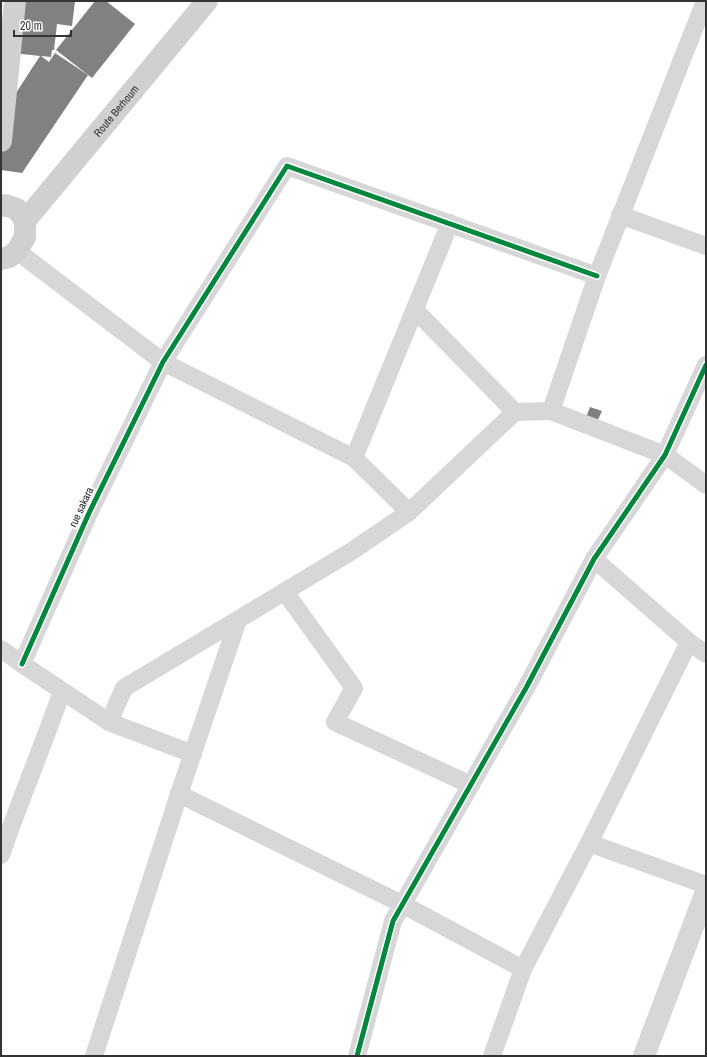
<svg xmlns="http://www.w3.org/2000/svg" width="707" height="1057" font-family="'Archivo Narrow',sans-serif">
<rect width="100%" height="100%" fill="#fff"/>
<g fill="#818181">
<path d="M19,1H75L72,26L57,24L54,50H52L51,57L41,56L49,62L55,53L88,75L22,173L1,170V141L14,96L40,56L13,53Z"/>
<path d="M95,1H106L135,24L92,78L56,50Z"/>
<path d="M590,407L602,411L596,424L585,420Z"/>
</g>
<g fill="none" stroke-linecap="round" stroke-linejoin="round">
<g stroke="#d7d7d7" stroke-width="18">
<path d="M705,1L597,276L551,411L665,455L706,485"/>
<path d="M620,215L706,246"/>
<path d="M17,251L163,362L354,458L409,512"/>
<path d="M415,310L515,412"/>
<path d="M354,458L450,223"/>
<path d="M594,559L689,642L706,654"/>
<path d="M285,592L354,688L335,722L471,785"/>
<path d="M1,649L22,664L109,722L193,754"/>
<path d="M22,664L89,513L163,362L287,166L597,276"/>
<path d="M109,722L124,688L352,551L409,512L515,412L551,411"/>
<path d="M179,794L402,904L523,969"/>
<path d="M589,843L706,885"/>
<path d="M1,855C20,800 43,746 62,691"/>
<path d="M94,1056L179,794L238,620"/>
<path d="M357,1056L393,921L526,688L594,559L665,455L706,365"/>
<path d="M492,1056L523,969L589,843L689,642"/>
</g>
<path stroke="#d7d7d7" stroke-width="22" d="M644,1056L706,892"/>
<g stroke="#d0d0d0" stroke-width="22">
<path d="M1,141L15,1"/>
<path d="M1,206L5,205L17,209L25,221V237L17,251L9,257L1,259"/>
<path id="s1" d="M25,221L207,1"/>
</g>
<g stroke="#fff" stroke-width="8">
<g id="cycleway">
<path d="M22,664L89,513L163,362L287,166L597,276"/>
<path d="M357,1056L393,921L526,688L594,559L665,455L706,365"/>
</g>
</g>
<use href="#cycleway" stroke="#00873e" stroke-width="5"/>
</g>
<g text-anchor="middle" stroke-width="4" stroke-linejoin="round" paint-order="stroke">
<g font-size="11" fill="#333" stroke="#fff">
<text dy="4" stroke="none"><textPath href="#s1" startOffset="143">Route Berhoum</textPath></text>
<text transform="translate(81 507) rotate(-65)" y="4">rue sakara</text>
</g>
</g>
<rect width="707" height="1057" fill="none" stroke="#333333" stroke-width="4"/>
<path d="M14 30v6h57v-6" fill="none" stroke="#333333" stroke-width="2"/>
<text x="20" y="30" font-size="12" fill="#333333" stroke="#ffffff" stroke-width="3" paint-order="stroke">20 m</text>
</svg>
